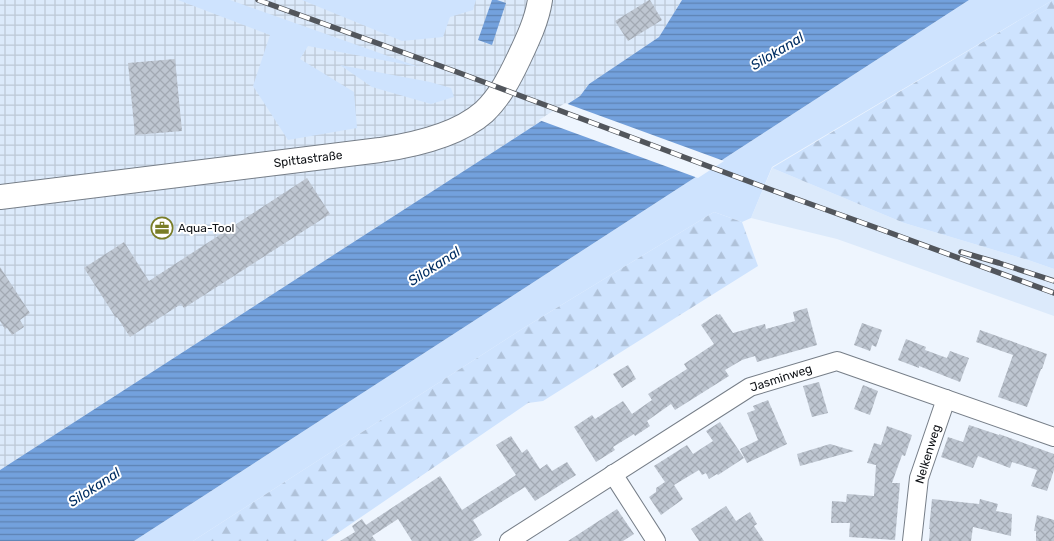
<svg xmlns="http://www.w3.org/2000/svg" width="1054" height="541" font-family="Rubik,sans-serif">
<defs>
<pattern id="industrial-grid" width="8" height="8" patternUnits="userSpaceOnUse" patternTransform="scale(1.25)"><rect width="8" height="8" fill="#dceafb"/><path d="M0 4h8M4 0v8" fill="none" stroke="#bcc8d6"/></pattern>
<pattern id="forest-firs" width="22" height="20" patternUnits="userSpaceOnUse" patternTransform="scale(1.25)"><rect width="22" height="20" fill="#cee3fe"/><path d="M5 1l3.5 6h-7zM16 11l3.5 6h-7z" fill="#b0c2d9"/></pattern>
<pattern id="water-rules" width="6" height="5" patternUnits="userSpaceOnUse" patternTransform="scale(1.25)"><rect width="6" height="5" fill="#73a1dd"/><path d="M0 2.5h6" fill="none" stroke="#5d82b2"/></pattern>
<pattern id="building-cross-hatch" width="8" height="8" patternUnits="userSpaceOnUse" patternTransform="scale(1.25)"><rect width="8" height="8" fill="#bec6d1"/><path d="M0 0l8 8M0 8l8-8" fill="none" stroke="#a2a9b3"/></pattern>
</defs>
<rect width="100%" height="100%" fill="#eef5fe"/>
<path fill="#dceafb" d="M772,168L904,223L1031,261L1054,269V316L837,239L751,218Z"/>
<path fill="url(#industrial-grid)" d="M0,0H682L659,37L589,84L580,96L0,470Z"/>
<g fill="#cee3fe">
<path d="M178,0H230L419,67L308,46L300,59L354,92L357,128L288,140L253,86L270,35Z"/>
<path d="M302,0H476L473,10L450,17L443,37L402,41Z"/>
<path d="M969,0H1053L772,167L751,218L742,222L714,212L522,329L193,541H134Z"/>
<path d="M340,65L430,82L451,88L454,97L431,104L372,87Z"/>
</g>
<g fill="url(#forest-firs)">
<path d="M1053,0H1054V269L1031,261L904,223L772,168Z"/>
<path d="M714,212L742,222L758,266L543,401L528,403L326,541H193L522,329Z"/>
</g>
<g fill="url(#water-rules)">
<path d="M492,0H497L506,3L492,45L478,40Z"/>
<path d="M682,0H969L134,541H0V470L580,96L589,84L659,37Z"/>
</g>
<path fill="#eef5fe" d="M565,103L724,161L698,178L539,120Z"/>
<g fill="url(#building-cross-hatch)">
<path d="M649,0H650L662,20L628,41L615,21Z"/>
<path d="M175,59L182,131L135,135L128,63Z"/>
<path d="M307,178L330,214L184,308L181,304L130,337L117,317L116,318L84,268L124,242L149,281Z"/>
<path d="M0,267L30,313L20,320L24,327L12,335L7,328L5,329L0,321Z"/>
<path d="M807,308L817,345L757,362L755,356L742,360L725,370L729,376L675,410L671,404L647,421L650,426L635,436L634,434L613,447L615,450L596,462L574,427L592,415L595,419L623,401L632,414L652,400L648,394L687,369L684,364L714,344L701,325L717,314L718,315L720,314L733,333L765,324L766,329L795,321L793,312Z"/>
<path d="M862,323L882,330L876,347L872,345L870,351L854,345Z"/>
<path d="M980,330L1047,354L1042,369H1041L1027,407L998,397L1013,355L976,342Z"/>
<path d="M906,339L926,347L925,350L947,358L950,351L969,358L960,382L919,366V368L898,360Z"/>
<path d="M628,365L636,379L622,388L613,374Z"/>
<path d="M819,382L828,413L812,417L803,386Z"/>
<path d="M863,385L878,391L870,415L854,409Z"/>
<path d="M768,400L787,444L747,463L740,449L758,440L747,413L755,410L753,406Z"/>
<path d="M720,422L744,458L718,475L717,474L709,479L706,473L702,475L699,470L674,485L683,499L661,515L649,497L656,492V488L665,482L654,466L687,445L693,454L713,441L706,431Z"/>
<path d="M969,425L999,435V434L1054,454V470L1047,491L1031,486L1037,470L1012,462L1010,468L978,456L973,468L941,457L948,437L963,442Z"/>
<path d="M887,426L912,435L905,456L902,455L892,483H900L895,540L849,537L850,523H831L832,501L846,502L847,494L874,496L876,465L867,463L874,443L881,445Z"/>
<path d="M511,436L522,453L527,449L540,469L547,464L552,471L567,462L576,475L535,501L525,487L495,506L473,520L482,535L473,541H412L398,519L372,536L376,541H340L355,532L352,526L362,519L366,525L440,476L462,510L516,475L496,445Z"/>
<path d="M830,444L854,451L800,466L797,454Z"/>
<path d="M932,499L979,504L980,499L998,504L996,511L1012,514L1011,536L973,527L971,541H929L930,529H929Z"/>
<path d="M726,506L736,521L750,512L757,524L754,526L764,541H699L691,529Z"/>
<path d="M617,509L634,534L623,541H568Z"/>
<path d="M1037,515L1054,520V541H1036V531H1034Z"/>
</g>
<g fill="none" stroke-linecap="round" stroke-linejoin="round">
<g stroke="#767e88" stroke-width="20">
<g id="street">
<path d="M613,474L656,541"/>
<path d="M509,541L750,387L837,361L1054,437"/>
<path d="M912,541L919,478L946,399"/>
</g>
</g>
<g stroke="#767e88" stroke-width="26">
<path id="secondary" d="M0,197L380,150C414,145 458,135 484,112C500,97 510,77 519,58C528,39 537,20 540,0"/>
</g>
<use href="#street" stroke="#fff" stroke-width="18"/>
<use href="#secondary" stroke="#fff" stroke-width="24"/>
<g stroke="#52565c" stroke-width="5.5">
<g id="rail">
<path d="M258,0L457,72L777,192L888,232L1054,293"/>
<path d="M961,252L999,263L1054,281"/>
</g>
</g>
<use href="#rail" stroke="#fff" stroke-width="4" stroke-dasharray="11" stroke-linecap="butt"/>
</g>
<defs>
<g id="office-ring" transform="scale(1.125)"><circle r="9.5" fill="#fff" stroke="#797d27" stroke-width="1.5"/><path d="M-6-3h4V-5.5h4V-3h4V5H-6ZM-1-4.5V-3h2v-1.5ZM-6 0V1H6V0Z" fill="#797d27"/></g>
</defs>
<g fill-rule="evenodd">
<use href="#office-ring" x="162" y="228"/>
</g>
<g text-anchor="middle" stroke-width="4" stroke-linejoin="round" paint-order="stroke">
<g font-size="12" fill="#101317" stroke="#fff">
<text transform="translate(308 159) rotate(-7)" y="4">Spittastraße</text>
<text transform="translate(781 378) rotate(-18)" y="4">Jasminweg</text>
<text transform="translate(928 454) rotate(-73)" y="4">Nelkenweg</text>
</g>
<g font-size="12" fill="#101317" stroke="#fff" text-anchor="start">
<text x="178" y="232">Aqua-Tool</text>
</g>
<g font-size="14" font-style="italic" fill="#002e63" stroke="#fff">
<text transform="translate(777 51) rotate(-31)" y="5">Silokanal</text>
<text transform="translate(434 266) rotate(-33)" y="5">Silokanal</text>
<text transform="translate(94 487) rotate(-33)" y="5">Silokanal</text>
</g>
</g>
</svg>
